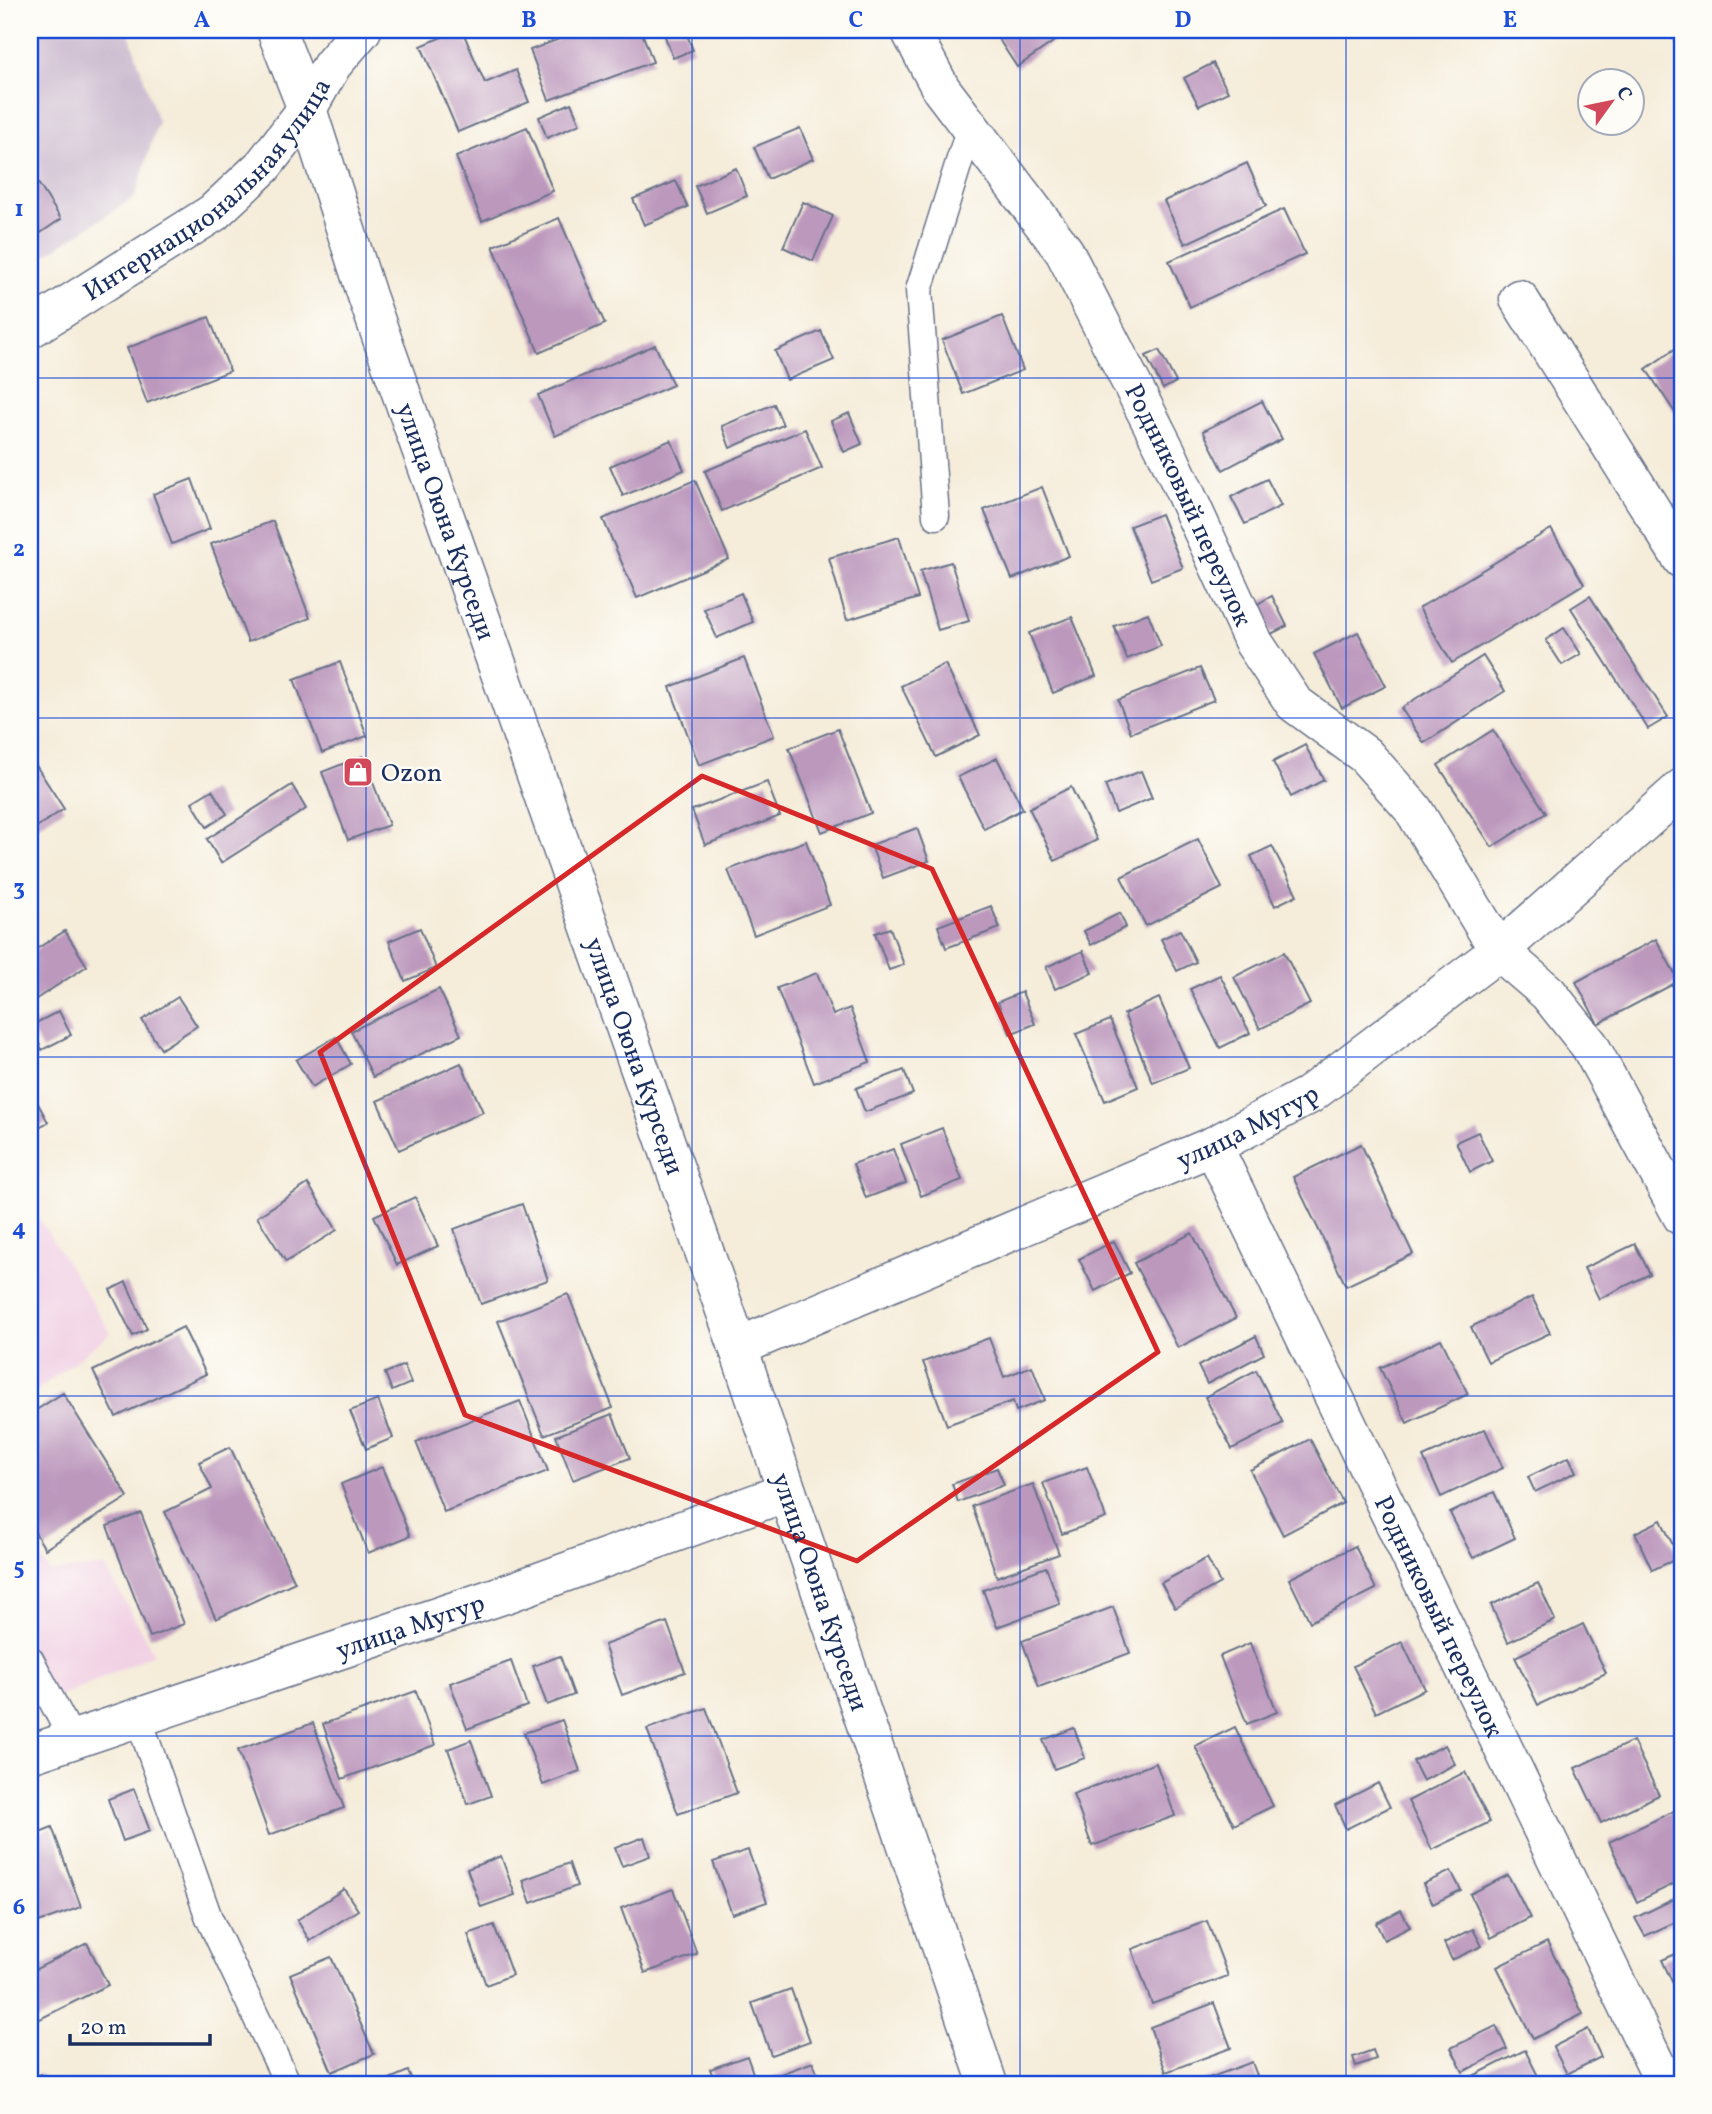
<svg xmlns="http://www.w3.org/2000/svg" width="1712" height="2114" font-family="Vollkorn,serif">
<rect width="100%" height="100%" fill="#fdfcf7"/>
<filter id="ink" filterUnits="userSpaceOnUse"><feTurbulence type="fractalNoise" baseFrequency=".0143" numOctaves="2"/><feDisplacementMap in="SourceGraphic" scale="14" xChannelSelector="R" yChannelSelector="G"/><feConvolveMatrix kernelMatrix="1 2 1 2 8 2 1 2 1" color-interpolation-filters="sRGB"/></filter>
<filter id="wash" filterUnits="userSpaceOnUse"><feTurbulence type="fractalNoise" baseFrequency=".00686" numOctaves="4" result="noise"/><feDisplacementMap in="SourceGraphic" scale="28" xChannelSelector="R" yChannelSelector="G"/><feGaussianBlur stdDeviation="1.57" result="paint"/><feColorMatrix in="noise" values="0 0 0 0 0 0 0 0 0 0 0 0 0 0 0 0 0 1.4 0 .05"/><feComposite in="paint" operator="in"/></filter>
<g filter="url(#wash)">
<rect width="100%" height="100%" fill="#f5ecd9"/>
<g fill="#f1d0e4">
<path d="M30,1204L111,1333L30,1396Z"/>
<path d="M30,1540L50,1572L105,1566L154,1654L30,1710Z"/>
</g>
<path fill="#cebed1" d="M30,30H128L158,122L135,197L30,265Z"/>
<g id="blocks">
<g fill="#bc98bd">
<path d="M458,30H462L485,83L516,70L529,102L458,132L421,46Z"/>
<path d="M583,30H641L653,62L549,100L530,50Z"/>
<path d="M666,30H685L693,50L673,58L663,31Z"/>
<path d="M998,30H1044L1053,42L1017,67L994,32Z"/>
<path d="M1668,30H1682V51Z"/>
<path d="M1213,63L1228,92L1199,106L1184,78Z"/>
<path d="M571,103L580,124L547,138L539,117Z"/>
<path d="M527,127L553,191L482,221L456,157Z"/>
<path d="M800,128L813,159L768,179L754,147Z"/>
<path d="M1247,163L1266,206L1185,244L1164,201Z"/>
<path d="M736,168L747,196L707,213L695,186Z"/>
<path d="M676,181L688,207L644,225L633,199Z"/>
<path d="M38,183L61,219L30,240V188Z"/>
<path d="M803,202L833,216L813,261L783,247Z"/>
<path d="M1284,209L1305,254L1190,307L1169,261Z"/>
<path d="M559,218L605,324L539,353L493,246Z"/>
<path d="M1002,316L1023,370L963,394L942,340Z"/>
<path d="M209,317L230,371L147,403L127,348Z"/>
<path d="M821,331L834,360L787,380L775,351Z"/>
<path d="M1682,344V423L1646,369Z"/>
<path d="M655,345L673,385L555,436L538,395Z"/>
<path d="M1159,350L1176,382L1163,389L1146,356Z"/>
<path d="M1262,401L1282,439L1223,470L1203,431Z"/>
<path d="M774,404L783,425L730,448L722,426Z"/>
<path d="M849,413L862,444L844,452L831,421Z"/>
<path d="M805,429L822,468L722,511L705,471Z"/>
<path d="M671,440L684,470L623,496L610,466Z"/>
<path d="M192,479L210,529L172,544L153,494Z"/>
<path d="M1267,479L1281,506L1245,524L1231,497Z"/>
<path d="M695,480L729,559L637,598L603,519Z"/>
<path d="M1042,487L1069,556L1012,579L984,510Z"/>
<path d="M1161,514L1183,568L1151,580L1130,526Z"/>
<path d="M273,521L310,618L248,642L211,544Z"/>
<path d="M1551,529L1584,584L1452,663L1419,608Z"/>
<path d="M899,537L918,598L847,620L829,558Z"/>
<path d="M951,562L969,621L938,630L920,571Z"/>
<path d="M741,593L753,622L717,638L704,609Z"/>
<path d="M1272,596L1287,626L1271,634L1256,605Z"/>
<path d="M1590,596L1668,717L1648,729L1571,608Z"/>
<path d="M1148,613L1161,646L1127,659L1114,626Z"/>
<path d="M1072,617L1096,676L1053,693L1029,633Z"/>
<path d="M1564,628L1581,654L1562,665L1546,640Z"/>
<path d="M1358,632L1386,686L1342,708L1314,654Z"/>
<path d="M1483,656L1505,691L1424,743L1401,708Z"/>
<path d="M744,658L774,736L699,765L670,687Z"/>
<path d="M340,662L367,736L322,753L294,679Z"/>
<path d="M945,664L980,735L936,757L901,686Z"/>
<path d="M1200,668L1214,700L1131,733L1118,700Z"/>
<path d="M838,729L871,813L822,832L789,748Z"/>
<path d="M1493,730L1546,813L1492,847L1438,765Z"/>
<path d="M1305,745L1324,780L1291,797L1273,762Z"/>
<path d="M363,756L389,825L348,840L322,772Z"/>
<path d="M997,758L1023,809L984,829L958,777Z"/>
<path d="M35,764L64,809L32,830L30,826V767Z"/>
<path d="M1141,771L1152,798L1116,813L1105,785Z"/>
<path d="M767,782L780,816L705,845L692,810Z"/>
<path d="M292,785L306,809L221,863L207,839Z"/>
<path d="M1071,787L1097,840L1055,861L1029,808Z"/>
<path d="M212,790L227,814L207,827L192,802Z"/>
<path d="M917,828L929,861L883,878L871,845Z"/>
<path d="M1198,839L1222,888L1146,926L1121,877Z"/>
<path d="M806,841L830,905L754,935L728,870Z"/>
<path d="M1272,846L1297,895L1275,906L1251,856Z"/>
<path d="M991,906L1000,928L946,948L938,926Z"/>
<path d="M1120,913L1126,927L1091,945L1084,931Z"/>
<path d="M420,928L436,968L405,981L389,941Z"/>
<path d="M890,928L904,965L889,970L875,933Z"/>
<path d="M1180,930L1196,962L1177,971L1161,939Z"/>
<path d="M65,931L87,966L30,1003V953Z"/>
<path d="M1656,939L1679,981L1598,1024L1576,982Z"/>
<path d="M1083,951L1092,973L1055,989L1046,967Z"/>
<path d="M1284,952L1310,1004L1260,1029L1234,977Z"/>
<path d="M817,973L833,1015L850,1008L870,1062L814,1083L777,988Z"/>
<path d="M1220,975L1250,1033L1220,1048L1190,989Z"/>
<path d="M439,989L461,1035L373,1077L351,1031Z"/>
<path d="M1022,992L1035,1024L1010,1034L998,1002Z"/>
<path d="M178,997L197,1026L161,1049L142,1020Z"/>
<path d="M1159,998L1189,1068L1153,1083L1124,1014Z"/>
<path d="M59,1011L71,1035L42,1050L30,1026Z"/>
<path d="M1110,1020L1138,1087L1105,1101L1076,1034Z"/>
<path d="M336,1037L351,1064L312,1087L296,1060Z"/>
<path d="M461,1063L483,1112L399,1150L377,1101Z"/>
<path d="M904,1070L913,1094L865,1112L856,1088Z"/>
<path d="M30,1089L48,1122L30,1132Z"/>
<path d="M942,1128L962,1180L921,1196L901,1144Z"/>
<path d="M1478,1132L1492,1161L1470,1172L1456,1142Z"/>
<path d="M1361,1144L1413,1254L1346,1286L1293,1177Z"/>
<path d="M893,1149L906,1183L866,1198L853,1164Z"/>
<path d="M308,1184L337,1230L286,1262L257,1217Z"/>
<path d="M415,1197L438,1246L397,1265L374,1216Z"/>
<path d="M522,1204L548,1280L481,1304L454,1229Z"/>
<path d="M1192,1233L1236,1318L1178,1348L1134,1263Z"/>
<path d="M1114,1241L1130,1273L1095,1291L1079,1259Z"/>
<path d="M1635,1244L1650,1274L1599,1299L1584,1268Z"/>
<path d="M126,1282L147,1329L133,1336L110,1290Z"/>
<path d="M568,1294L613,1408L544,1435L498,1321Z"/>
<path d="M1532,1297L1550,1333L1488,1362L1471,1327Z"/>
<path d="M183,1327L206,1374L116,1417L93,1371Z"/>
<path d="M1256,1336L1264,1354L1207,1384L1198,1366Z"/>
<path d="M989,1338L1004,1377L1032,1366L1045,1400L1016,1411L1013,1401L947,1425L923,1362Z"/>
<path d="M1441,1339L1468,1394L1407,1423L1380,1368Z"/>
<path d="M404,1365L411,1383L392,1391L385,1373Z"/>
<path d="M1256,1370L1283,1423L1232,1449L1205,1397Z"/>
<path d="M63,1393L128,1497L45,1549L30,1524V1414Z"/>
<path d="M378,1400L393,1438L366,1449L350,1411Z"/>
<path d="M520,1401L548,1471L444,1512L416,1442Z"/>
<path d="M612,1414L630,1458L573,1480L556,1436Z"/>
<path d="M1485,1429L1503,1468L1441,1497L1423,1457Z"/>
<path d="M1310,1439L1343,1503L1283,1535L1250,1470Z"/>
<path d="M230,1447L295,1582L216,1619L165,1512L212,1489L199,1462Z"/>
<path d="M1569,1457L1576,1472L1535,1492L1528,1477Z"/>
<path d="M382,1467L410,1536L368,1553L341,1484Z"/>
<path d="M1087,1467L1106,1518L1062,1534L1043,1483Z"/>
<path d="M997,1468L1004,1485L958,1502L952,1484Z"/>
<path d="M1033,1484L1059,1554L997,1577L972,1506Z"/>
<path d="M1494,1492L1515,1538L1473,1558L1450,1513Z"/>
<path d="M141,1513L184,1624L150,1637L107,1526Z"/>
<path d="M1661,1520L1679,1558L1652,1570L1635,1533Z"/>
<path d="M1355,1546L1376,1589L1310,1622L1289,1579Z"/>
<path d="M1207,1558L1220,1583L1175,1608L1161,1583Z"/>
<path d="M1046,1567L1060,1604L997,1627L983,1590Z"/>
<path d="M1538,1583L1555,1620L1508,1642L1491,1605Z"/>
<path d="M1113,1607L1130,1653L1039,1687L1022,1641Z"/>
<path d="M667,1622L685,1672L622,1695L604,1645Z"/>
<path d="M1583,1624L1606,1673L1538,1705L1515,1657Z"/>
<path d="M1402,1642L1425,1689L1376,1713L1353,1666Z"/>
<path d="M1250,1643L1277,1712L1247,1724L1220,1656Z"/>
<path d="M560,1656L574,1695L547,1705L533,1666Z"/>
<path d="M511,1661L527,1706L467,1729L450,1683Z"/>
<path d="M416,1691L435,1745L342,1779L323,1724Z"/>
<path d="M706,1708L737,1793L678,1814L647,1729Z"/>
<path d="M562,1720L580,1771L543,1785L524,1733Z"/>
<path d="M313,1723L344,1808L269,1835L238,1750Z"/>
<path d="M1235,1727L1273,1806L1234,1825L1195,1746Z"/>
<path d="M1074,1728L1085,1758L1054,1769L1043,1740Z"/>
<path d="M471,1740L491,1796L468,1804L448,1749Z"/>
<path d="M1633,1741L1659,1795L1601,1823L1575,1768Z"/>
<path d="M1445,1745L1455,1764L1423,1781L1413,1761Z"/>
<path d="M1156,1763L1175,1816L1092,1846L1073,1794Z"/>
<path d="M1465,1772L1490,1822L1432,1850L1408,1801Z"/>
<path d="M1378,1783L1390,1807L1346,1829L1335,1805Z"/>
<path d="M134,1789L150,1831L123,1841L108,1799Z"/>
<path d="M1682,1807V1880L1637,1902L1609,1842Z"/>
<path d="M52,1827L81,1907L30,1925V1836Z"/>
<path d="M644,1837L650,1856L622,1866L615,1848Z"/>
<path d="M748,1850L767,1902L732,1914L713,1862Z"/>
<path d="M501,1856L515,1895L481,1907L467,1869Z"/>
<path d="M569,1863L577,1886L531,1903L523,1880Z"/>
<path d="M1451,1871L1461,1890L1433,1904L1423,1884Z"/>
<path d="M1508,1875L1530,1918L1491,1938L1470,1894Z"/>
<path d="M344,1889L358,1910L310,1941L297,1920Z"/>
<path d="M673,1889L697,1954L645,1973L621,1908Z"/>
<path d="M1682,1895V1919L1645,1936L1635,1918Z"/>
<path d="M1401,1910L1410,1927L1384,1940L1376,1923Z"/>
<path d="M1207,1921L1228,1976L1152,2004L1132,1949Z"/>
<path d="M494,1925L512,1975L486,1985L468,1934Z"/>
<path d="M1473,1929L1482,1946L1452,1960L1444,1943Z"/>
<path d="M1547,1942L1583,2014L1533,2039L1497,1967Z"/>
<path d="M87,1943L108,1985L30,2024V1972Z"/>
<path d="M1682,1951V2003L1662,1960Z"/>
<path d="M331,1957L374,2054L332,2072L290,1974Z"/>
<path d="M791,1989L810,2041L771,2055L752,2003Z"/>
<path d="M1214,2003L1231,2048L1166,2072L1150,2027Z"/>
<path d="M1496,2026L1507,2049L1463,2072L1451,2048Z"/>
<path d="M1588,2029L1601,2057L1567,2074L1553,2047Z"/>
<path d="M1373,2050L1376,2059L1356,2066L1353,2057Z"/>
<path d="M1525,2050L1540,2080L1533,2084H1477L1473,2076Z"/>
<path d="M747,2056L755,2079L741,2084H716L710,2069Z"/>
<path d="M813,2062L821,2084H753Z"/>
<path d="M1252,2062L1260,2084H1193Z"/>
<path d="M408,2071L414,2084H378Z"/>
<path d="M41,2074L46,2084H30V2079Z"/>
</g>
</g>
</g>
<g filter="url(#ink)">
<use href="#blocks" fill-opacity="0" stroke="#677189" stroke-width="2"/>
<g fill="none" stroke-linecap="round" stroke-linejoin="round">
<g stroke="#677189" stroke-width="29">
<g id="lane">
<path d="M936,516L919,290L970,127"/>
<path d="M30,1659L72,1739"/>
<path d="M138,1717L209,1918L288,2084"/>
</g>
</g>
<g stroke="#677189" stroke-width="41">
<g id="street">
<path id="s1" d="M910,30L941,89L1064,251L1166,451L1254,643L1294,703L1365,755L1413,809L1499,951L1548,993L1590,1046L1682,1216"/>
<path d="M1519,299L1682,559"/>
<path id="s2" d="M1213,1146L1665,2084"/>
<path id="s3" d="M738,1347L1213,1146L1309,1095L1499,951L1682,788"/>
<path id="s4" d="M30,1754L511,1592L787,1492"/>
</g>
</g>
<g stroke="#677189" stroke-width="41">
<g id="secondary">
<path id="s5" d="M276,30L307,109L367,296L738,1347L988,2084"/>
<path id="s6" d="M30,329L213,213L263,166L307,109L332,65L362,30"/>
</g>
</g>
<use href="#lane" stroke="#fff" stroke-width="26"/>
<use href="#street" stroke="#fff" stroke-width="38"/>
<use href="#secondary" stroke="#fff" stroke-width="38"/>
</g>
</g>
<path fill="none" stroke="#d62828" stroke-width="5" stroke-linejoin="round" d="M702,776L932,869L1158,1352L857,1561L465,1415L320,1052Z"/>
<path fill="none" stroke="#1d4ed8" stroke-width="2" stroke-opacity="0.55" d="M366,30V2084M692,30V2084M1020,30V2084M1346,30V2084M30,378H1682M30,718H1682M30,1057H1682M30,1396H1682M30,1736H1682"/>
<defs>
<g id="shop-square" transform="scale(1.575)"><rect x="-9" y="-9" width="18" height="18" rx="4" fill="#d1495b" stroke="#fdfcf7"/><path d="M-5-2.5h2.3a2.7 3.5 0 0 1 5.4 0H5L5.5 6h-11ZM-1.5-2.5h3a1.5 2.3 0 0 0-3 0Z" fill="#fff"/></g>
</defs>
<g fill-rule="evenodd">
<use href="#shop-square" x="358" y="772"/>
</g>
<g text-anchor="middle" stroke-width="5" stroke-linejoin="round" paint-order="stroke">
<g font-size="26" fill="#1b2f5e" stroke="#fdfcf7">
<text dy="9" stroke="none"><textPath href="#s6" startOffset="228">Интернациональная улица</textPath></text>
<text dy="9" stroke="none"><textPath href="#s1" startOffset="553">Родниковый переулок</textPath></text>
<text dy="9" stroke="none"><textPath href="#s5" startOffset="520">улица Оюна Курседи</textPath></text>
<text dy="9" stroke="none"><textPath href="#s5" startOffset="1087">улица Оюна Курседи</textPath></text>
<text dy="9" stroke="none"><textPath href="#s3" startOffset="555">улица Мугур</textPath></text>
<text dy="9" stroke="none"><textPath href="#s5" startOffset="1654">улица Оюна Курседи</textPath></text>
<text dy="9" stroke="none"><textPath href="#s2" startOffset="522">Родниковый переулок</textPath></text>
<text dy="9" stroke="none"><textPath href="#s4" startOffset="401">улица Мугур</textPath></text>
</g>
<g font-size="26" fill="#1b2f5e" stroke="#fdfcf7" text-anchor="start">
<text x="381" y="781">Ozon</text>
</g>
</g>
<rect width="1712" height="2114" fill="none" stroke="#fdfcf7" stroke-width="77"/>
<g transform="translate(1611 102) rotate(57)"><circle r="33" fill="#fdfcf7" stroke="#a3aaba" stroke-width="2"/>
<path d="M0-5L12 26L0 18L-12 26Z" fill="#d1495b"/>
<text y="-10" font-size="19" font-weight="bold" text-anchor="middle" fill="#1b2f5e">С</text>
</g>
<path d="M70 2034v10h140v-10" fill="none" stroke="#1b2f5e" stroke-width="3.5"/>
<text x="80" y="2034" font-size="21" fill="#1b2f5e" stroke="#fdfcf7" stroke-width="5" paint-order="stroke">20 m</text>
<rect x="38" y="38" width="1636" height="2038" fill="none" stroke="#1d4ed8" stroke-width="2.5"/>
<g font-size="23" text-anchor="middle" font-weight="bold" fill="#1d4ed8">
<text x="202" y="27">A</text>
<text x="529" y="27">B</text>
<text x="856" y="27">C</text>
<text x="1183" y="27">D</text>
<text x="1510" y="27">E</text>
<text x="19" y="216">1</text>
<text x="19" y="556">2</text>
<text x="19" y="895">3</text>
<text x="19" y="1235">4</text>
<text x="19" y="1574">5</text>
<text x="19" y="1914">6</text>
</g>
</svg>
